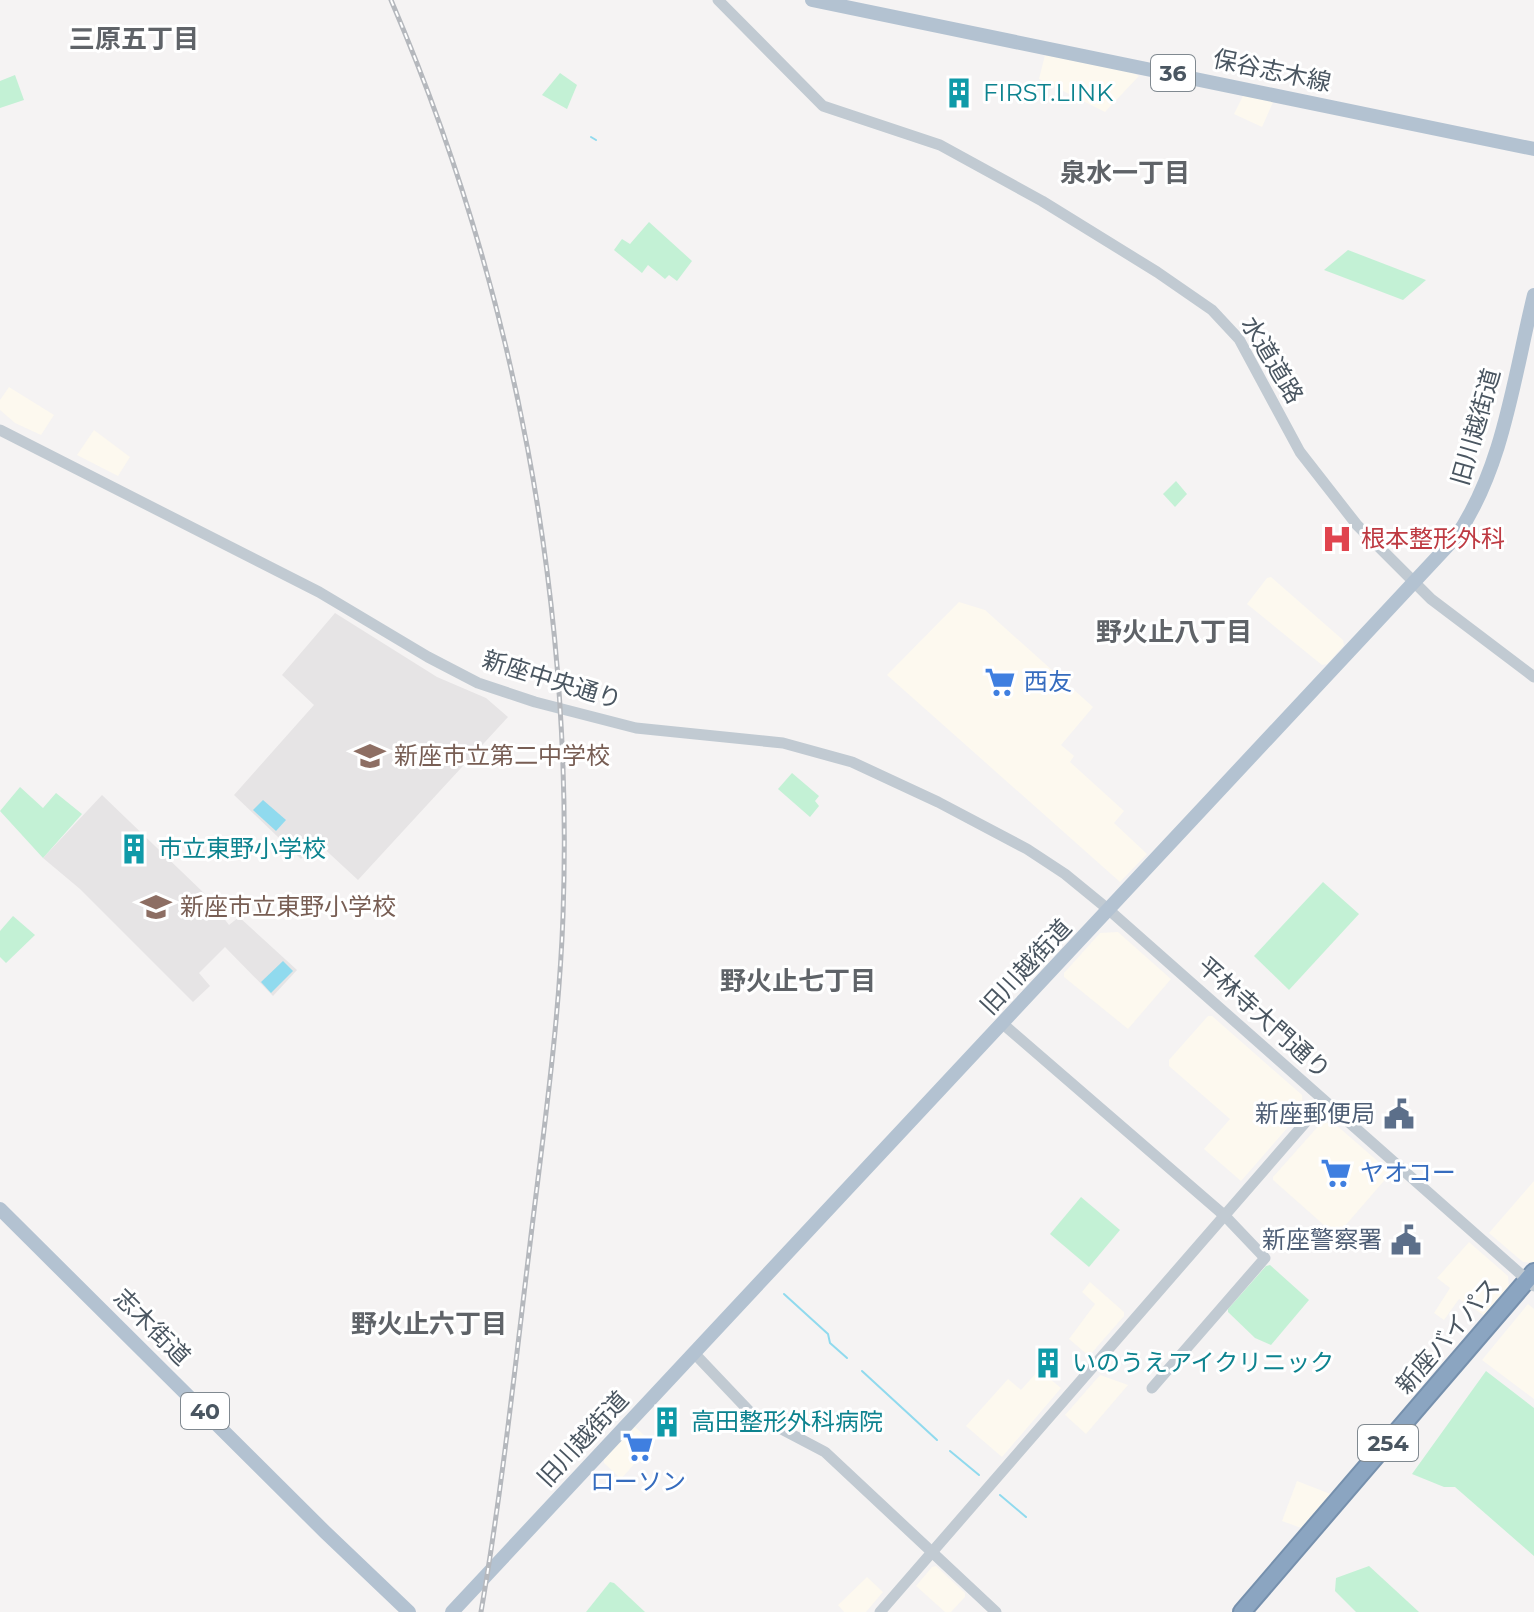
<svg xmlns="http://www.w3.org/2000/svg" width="1534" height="1612" font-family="Montserrat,'Noto Sans JP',sans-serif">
<rect width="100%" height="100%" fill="#f5f3f3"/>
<g fill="#fdf9ef">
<path d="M1045,55L1129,71L1139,76L1105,112L1039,79Z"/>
<path d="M1244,94L1274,100L1262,127L1234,114Z"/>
<path d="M9,387L54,415L41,435L15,423L0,410V400Z"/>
<path d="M94,430L130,457L118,476L77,455Z"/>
<path d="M1271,577L1343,640L1344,645L1327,664L1322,665L1247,604L1267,578Z"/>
<path d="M959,602L985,610L1093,707L1061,745L1074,756L1070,762L1124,811L1114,823L1147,854L1120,882L887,675Z"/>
<path d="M1118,932L1171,979L1128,1029L1064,977V973L1100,933Z"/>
<path d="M1208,1016H1212L1302,1095L1303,1110L1241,1181L1204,1149L1230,1119L1169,1066V1060Z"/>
<path d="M1321,1123H1334L1389,1171V1175L1338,1234H1334L1273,1180V1177Z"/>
<path d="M1534,1181V1262L1533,1263L1523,1262L1489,1233Z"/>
<path d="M1469,1242L1508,1276L1509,1289L1485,1316L1459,1299L1444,1320L1434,1313L1450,1288L1437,1278Z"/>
<path d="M1090,1282L1124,1312V1316L1089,1356L1069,1339L1095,1304L1082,1292Z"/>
<path d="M1528,1304L1534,1309V1399L1482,1360Z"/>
<path d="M1039,1370L1061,1388L1002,1457L966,1426L1008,1379L1021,1390Z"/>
<path d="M1100,1375L1128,1385L1086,1434L1065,1415Z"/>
<path d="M635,1427L653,1443L621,1479L604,1463V1459Z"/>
<path d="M1297,1481L1333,1495L1304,1529L1282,1521Z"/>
<path d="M936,1566L965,1593V1597L951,1612H945L916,1586L932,1567Z"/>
<path d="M867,1577L883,1592L866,1612H844L838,1605Z"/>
</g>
<g fill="#e6e4e5">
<path d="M335,613L437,677L486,698L508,717L358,880L318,843L301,859L234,795L314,705L282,675Z"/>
<path d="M102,795L207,896L229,925L239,917L297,970L273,996L225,947L199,973L210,986L193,1002L80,889L43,858Z"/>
</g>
<g fill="#c3f1d5">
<path d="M560,73L577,85L567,109L542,95Z"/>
<path d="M15,75L24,100L0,108V81Z"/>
<path d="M649,222L692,261L677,281L669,275L665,279L648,265L642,273L614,250L622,239L630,244Z"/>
<path d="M1348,250L1426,280L1403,300L1324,270Z"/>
<path d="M1176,481L1187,494L1175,507L1163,494Z"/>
<path d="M792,773L819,796L815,801L819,806L810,817L778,789Z"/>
<path d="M20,787L43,808L56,793L82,814L43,858L0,811Z"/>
<path d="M1323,882L1359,914L1289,990L1254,956Z"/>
<path d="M13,916L35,935L6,963L0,957V931Z"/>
<path d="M1081,1197L1120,1230L1089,1267L1050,1234Z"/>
<path d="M1270,1265L1309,1300L1271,1345L1255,1338L1228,1312V1309L1266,1266Z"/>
<path d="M1486,1371L1534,1408V1556L1455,1487H1444L1412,1474Z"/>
<path d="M1369,1566L1419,1612H1356L1335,1591L1336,1578Z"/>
<path d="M610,1582L614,1583L645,1612H586Z"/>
</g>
<g fill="#90daee">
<path d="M263,800L286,820L276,831L253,810Z"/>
<path d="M283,961L293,971L271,993L261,982Z"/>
</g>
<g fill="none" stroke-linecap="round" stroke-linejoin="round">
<g stroke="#90daee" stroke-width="2">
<path d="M591,137L596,140"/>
<path d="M784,1294L828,1334L830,1343L847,1358"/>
<path d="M862,1371L937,1440"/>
<path d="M950,1451L979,1475"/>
<path d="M1000,1495L1026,1517"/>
</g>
<g stroke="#7690ad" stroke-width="20">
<path id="highway" d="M1242,1612L1534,1272"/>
</g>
<g stroke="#c1cad2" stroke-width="11">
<path d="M718,0L823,106L940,145L1042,201L1157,272L1212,310L1239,339L1300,452L1357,525L1431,599L1534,677"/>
<path d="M0,430L319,592L428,657L478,683L535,702L636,728L783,743L852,762L938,802L1027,849L1065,874L1109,910L1534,1286"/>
<path d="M1003,1024L1225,1216L1265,1258L1152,1388"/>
<path d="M694,1353L751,1413L825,1452L996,1612"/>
<path d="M880,1612L1324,1101"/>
</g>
<g stroke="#b3c2d1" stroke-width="14">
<path d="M812,0L1534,149"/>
<path d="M0,1209L325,1532L409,1612"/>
<path d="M452,1612L1456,537C1504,466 1514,376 1534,295"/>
</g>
<use href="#highway" stroke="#8ba5c1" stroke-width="16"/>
<g stroke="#b5b8bd" stroke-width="5">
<path id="rail" d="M391,0C515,289 574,602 563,916C559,1026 543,1135 530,1244C515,1367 502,1490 481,1612"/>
</g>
<use href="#rail" stroke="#fff" stroke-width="2" stroke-dasharray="6" stroke-linecap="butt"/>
</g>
<defs>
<g id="building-bare" transform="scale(2.4)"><path d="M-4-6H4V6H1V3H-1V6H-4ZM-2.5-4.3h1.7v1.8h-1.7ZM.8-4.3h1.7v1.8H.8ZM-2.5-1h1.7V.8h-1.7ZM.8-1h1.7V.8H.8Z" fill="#0f9aa8" stroke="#fff" stroke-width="2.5" paint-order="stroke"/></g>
<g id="hospital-bare" transform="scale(2.4)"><path d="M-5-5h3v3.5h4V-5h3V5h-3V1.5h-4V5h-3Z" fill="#e0444e" stroke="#fff" stroke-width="2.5" paint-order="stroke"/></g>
<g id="supermarket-bare" transform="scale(2.4)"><path d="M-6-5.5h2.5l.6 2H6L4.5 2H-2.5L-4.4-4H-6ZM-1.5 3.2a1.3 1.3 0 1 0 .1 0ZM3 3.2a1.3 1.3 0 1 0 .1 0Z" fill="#3f7fe0" stroke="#fff" stroke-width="2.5" paint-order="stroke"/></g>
<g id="school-bare" transform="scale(2.4)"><path d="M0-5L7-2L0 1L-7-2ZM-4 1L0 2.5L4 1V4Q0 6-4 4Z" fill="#8d6e63" stroke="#fff" stroke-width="2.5" paint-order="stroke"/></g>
<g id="civic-bare" transform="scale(2.4)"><path d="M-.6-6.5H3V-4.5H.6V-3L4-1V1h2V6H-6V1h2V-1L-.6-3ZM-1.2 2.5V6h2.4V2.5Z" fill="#5c6f8a" stroke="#fff" stroke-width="2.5" paint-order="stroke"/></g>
</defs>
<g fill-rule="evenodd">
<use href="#building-bare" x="959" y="93"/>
<use href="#hospital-bare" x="1337" y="539"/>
<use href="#supermarket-bare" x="1000" y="682"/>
<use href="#school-bare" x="370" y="756"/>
<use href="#building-bare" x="134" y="849"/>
<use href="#school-bare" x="156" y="907"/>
<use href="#civic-bare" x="1399" y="1114"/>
<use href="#supermarket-bare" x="1336" y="1173"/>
<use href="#civic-bare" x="1406" y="1240"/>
<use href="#building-bare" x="1048" y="1363"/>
<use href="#building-bare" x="667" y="1422"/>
<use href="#supermarket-bare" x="638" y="1447"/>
</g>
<g text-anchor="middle" stroke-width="6" stroke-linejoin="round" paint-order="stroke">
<g fill="#fff" stroke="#808990" stroke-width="2">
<rect x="1151" y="55" width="44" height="36" rx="6"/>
<rect x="181" y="1393" width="48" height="36" rx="6"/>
<rect x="1358" y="1425" width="60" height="36" rx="6"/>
</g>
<g font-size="22" font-weight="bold" fill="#4a5661">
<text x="1173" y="81">36</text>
<text x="205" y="1419">40</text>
<text x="1388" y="1451">254</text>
</g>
<g font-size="24" fill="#4a5661" stroke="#fff">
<text transform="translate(1272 71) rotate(12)" y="8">保谷志木線</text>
<text transform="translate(1272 360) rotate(59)" y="8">水道道路</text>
<text transform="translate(1476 427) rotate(-74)" y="8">旧川越街道</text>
<text transform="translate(552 680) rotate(17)" y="8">新座中央通り</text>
<text transform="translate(1026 967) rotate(-47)" y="8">旧川越街道</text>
<text transform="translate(1264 1018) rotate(42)" y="8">平林寺大門通り</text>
<text transform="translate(152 1327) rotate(45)" y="8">志木街道</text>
<text transform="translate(1448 1336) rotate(-49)" y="8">新座バイパス</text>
<text transform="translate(583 1439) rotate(-47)" y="8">旧川越街道</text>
</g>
<g font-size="24" fill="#0d838f" stroke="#fff" text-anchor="start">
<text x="983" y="101">FIRST.LINK</text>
<text x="158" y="857">市立東野小学校</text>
<text x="1072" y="1371">いのうえアイクリニック</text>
<text x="691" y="1430">高田整形外科病院</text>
</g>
<g font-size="24" fill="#be3a42" stroke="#fff" text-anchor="start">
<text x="1361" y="547">根本整形外科</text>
</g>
<g font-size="24" fill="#366cbe" stroke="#fff" text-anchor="start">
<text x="1024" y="690">西友</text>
<text x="1360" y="1181">ヤオコー</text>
<text x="638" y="1490" text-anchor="middle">ローソン</text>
</g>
<g font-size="24" fill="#785e54" stroke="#fff" text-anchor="start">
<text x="394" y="764">新座市立第二中学校</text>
<text x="180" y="915">新座市立東野小学校</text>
</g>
<g font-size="24" fill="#4e5e75" stroke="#fff" text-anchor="end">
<text x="1375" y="1122">新座郵便局</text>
<text x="1382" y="1248">新座警察署</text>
</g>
<g font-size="26" font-weight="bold" fill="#5f6368" stroke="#fff">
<text x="134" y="48">三原五丁目</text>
<text x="1125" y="182">泉水一丁目</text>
<text x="1174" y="641">野火止八丁目</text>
<text x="798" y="990">野火止七丁目</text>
<text x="429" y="1333">野火止六丁目</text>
</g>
</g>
</svg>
